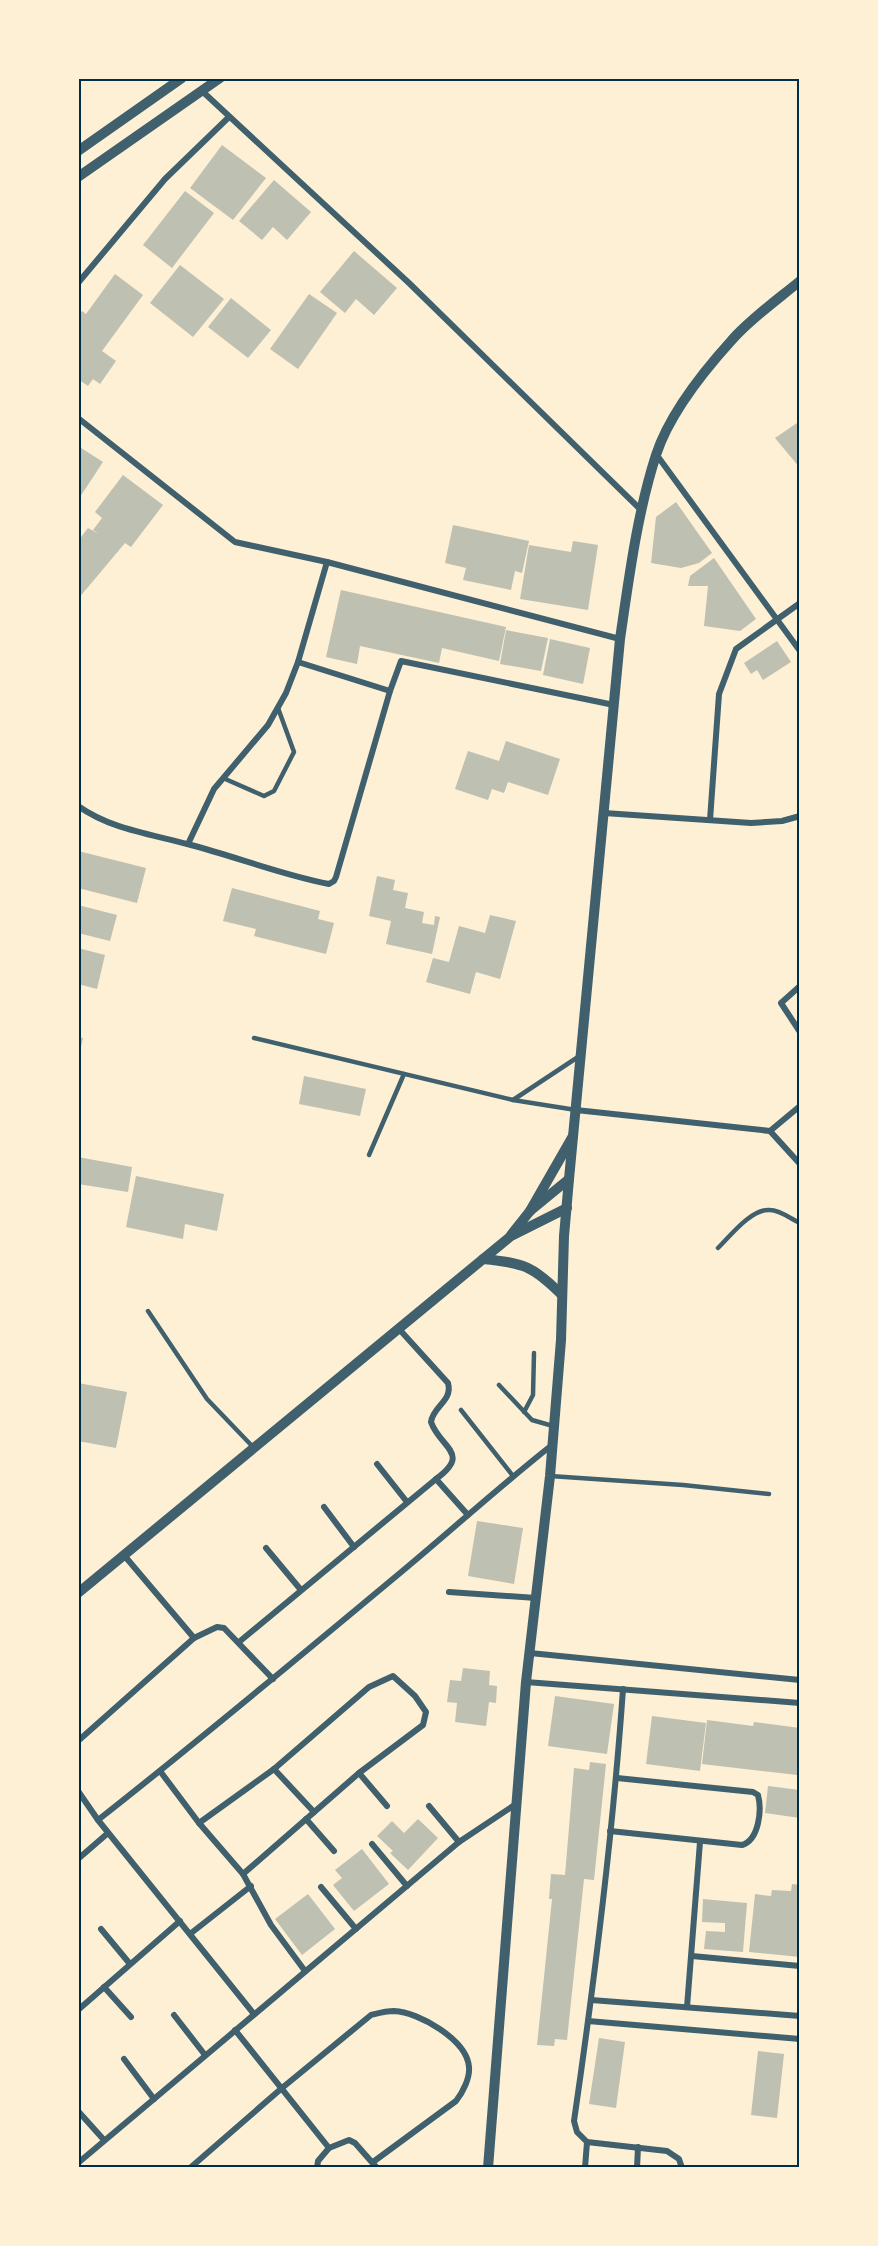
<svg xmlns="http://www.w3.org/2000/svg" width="878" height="2246" font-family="Ubuntu,sans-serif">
<rect width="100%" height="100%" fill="#fdf0d5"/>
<g fill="#bec0b2">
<path d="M222,145L266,178L233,220L190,188Z"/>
<path d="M274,180L311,212L287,240L273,227L262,240L239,221Z"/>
<path d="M185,191L214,213L172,268L143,245Z"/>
<path d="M354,251L397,288L374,315L356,299L345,313L320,292Z"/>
<path d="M180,265L224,299L193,337L150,303Z"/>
<path d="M115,274L143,295L102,351L116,361L100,384L93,379L88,386L78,379V316L82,311L86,314Z"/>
<path d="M309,294L337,313L298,369L270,349Z"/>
<path d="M231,298L271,330L248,358L208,327Z"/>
<path d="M800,421V468L775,438Z"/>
<path d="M78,446L103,462L78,500Z"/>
<path d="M123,475L163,505L131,547L125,543L78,599V541L88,528L99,534L93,530L102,518L95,512Z"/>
<path d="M676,502L712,553L699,563L681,568L651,563L656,517Z"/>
<path d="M453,525L529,541L522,573L515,571L511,590L463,580L466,568L445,563Z"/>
<path d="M573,541L598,545L588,610L520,599L529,545L571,552Z"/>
<path d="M714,558L756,619L740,631L704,626L708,586H688L690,576Z"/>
<path d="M341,590L506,627L499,661L442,648L439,663L360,646L357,664L326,657Z"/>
<path d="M506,630L548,638L541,671L500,664Z"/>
<path d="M550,639L590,648L583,684L543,675Z"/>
<path d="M777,641L791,662L763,680L757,670L751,674L744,663Z"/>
<path d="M506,741L560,759L548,795L508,782L504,793L492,789L488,800L455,789L468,751L499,761Z"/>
<path d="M78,851L146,868L137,903L78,888Z"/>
<path d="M377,876L395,880L393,890L408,893L405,908L424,912L422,923L434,925L435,916L440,917L432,954L386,944L391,921L369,916Z"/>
<path d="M232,888L320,911L318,919L334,923L326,954L254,936L256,929L223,921Z"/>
<path d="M78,905L117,915L110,941L78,933Z"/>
<path d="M490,915L516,921L500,979L476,972L470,994L426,982L433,958L449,962L459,926L485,933Z"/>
<path d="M78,948L105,955L97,989L78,984Z"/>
<path d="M78,1037L83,1038L79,1056H78Z"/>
<path d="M304,1076L366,1089L360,1116L299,1104Z"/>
<path d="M78,1157L132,1167L128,1192L78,1184Z"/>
<path d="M136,1176L224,1194L217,1231L185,1224L183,1239L126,1227Z"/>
<path d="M78,1383L127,1392L116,1448L78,1441Z"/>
<path d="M477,1521L523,1528L514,1584L468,1576Z"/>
<path d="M463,1668L490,1671L489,1685L497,1686L496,1703L489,1702L486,1726L455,1722L457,1703L447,1702L450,1680L461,1681Z"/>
<path d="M555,1696L614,1704L607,1754L548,1746Z"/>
<path d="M652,1716L706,1723L700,1771L646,1764Z"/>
<path d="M707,1720L753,1726L754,1722L800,1728L797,1775L702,1764Z"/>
<path d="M590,1762L606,1764L594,1880L584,1879L567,2040L555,2039L554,2046L537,2045L552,1899H549L551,1874L565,1875L574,1768L589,1770Z"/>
<path d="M768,1786L800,1790V1818L765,1813Z"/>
<path d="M418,1819L438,1838L408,1870L390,1853L393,1851L377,1836L392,1821L404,1833Z"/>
<path d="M362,1849L389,1884L354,1911L333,1885L342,1878L335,1870Z"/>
<path d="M792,1884L800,1885V1957L749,1952L755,1894L771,1896L772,1890L791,1891Z"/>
<path d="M308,1894L335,1929L302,1955L275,1919Z"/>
<path d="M703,1899L747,1903L743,1952L704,1949L706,1931L725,1932V1923L702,1922Z"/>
<path d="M599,2038L625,2042L616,2108L589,2104Z"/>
<path d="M758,2051L784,2054L777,2118L751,2115Z"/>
</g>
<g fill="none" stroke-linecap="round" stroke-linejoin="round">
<g stroke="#3f606c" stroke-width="4.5">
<path d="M223,778L264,796L274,791L294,752L278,708"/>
<path d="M254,1038L513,1100L576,1110"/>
<path d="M513,1100L578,1057"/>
<path d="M369,1155L404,1074"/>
<path d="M718,1248C730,1236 752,1208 770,1210C780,1210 791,1219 800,1223"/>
<path d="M148,1311L207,1399L254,1448"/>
<path d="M499,1385L532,1420L553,1426"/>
<path d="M461,1410L513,1476"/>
<path d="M524,1412L533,1395L534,1353"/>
<path d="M550,1476L683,1485L769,1494"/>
</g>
<g stroke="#3f606c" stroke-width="6">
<path d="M202,91L409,283L642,511"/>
<path d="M78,283L165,179L229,117"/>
<path d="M78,418L235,542L327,562L620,639"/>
<path d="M656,454L800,651"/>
<path d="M298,662L390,691"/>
<path d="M78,806C112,830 152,834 191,845C237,857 282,875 329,884L334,881L336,877L390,691L401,661L614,705"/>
<path d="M604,813L751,823L782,821L800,816"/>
<path d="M710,820L719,694L736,649L800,603"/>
<path d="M188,844L214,789L268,725L286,693L298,662L327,562"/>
<path d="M800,986L781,1003L800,1032"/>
<path d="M576,1110L770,1131L800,1164"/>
<path d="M770,1131L800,1106"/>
<path d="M399,1329L448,1383C453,1401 433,1406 431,1422C440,1448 472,1453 436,1479"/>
<path d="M377,1464L407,1502"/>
<path d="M324,1507L354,1547"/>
<path d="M266,1548L301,1590"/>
<path d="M123,1554L194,1638L217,1627L224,1628L273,1679"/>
<path d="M449,1592L536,1598"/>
<path d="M239,1642L436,1479L468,1515"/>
<path d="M530,1653L800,1680"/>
<path d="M526,1682L800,1703"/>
<path d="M78,1741L194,1638"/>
<path d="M274,1769L314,1812"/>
<path d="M160,1771L199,1823L243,1874L271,1925L305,1971"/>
<path d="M359,1773L387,1806"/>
<path d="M78,1791L98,1820L254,2014"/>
<path d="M429,1806L459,1842"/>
<path d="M306,1819L334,1851"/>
<path d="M98,1820C196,1743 292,1663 388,1583C443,1538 495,1490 552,1445"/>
<path d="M199,1823L274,1769L369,1687L393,1676L415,1696L426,1712L423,1725L359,1773L243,1874"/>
<path d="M610,1831L742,1845C759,1840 762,1810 758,1795L753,1792L617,1778"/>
<path d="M372,1844L407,1886"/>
<path d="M78,1859L108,1833"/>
<path d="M321,1887L356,1929"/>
<path d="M101,1929L130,1964"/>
<path d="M190,1934L251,1886"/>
<path d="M692,1956L800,1966"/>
<path d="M104,1987L131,2017"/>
<path d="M591,2000L800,2016"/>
<path d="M687,2007L700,1842"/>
<path d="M78,2010L180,1921"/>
<path d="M174,2015L205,2055"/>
<path d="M588,2021L800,2039"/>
<path d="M235,2030L329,2148L349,2140L355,2143L377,2168"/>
<path d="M124,2059L154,2099"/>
<path d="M78,2111L104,2140"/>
<path d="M587,2142L667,2151L679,2159L682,2168"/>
<path d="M78,2163L459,1842L516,1804"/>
<path d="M190,2168L282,2088L371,2015C379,2013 386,2011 394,2011C419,2012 467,2040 469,2067C470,2078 463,2092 456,2101L373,2162"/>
<path d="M317,2168L318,2161L329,2148"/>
<path d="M585,2168L587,2142L577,2132L574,2121C595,1977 613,1833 623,1689"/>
<path d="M637,2168L638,2147"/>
</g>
<g stroke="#3f606c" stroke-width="10">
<path d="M78,151L182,78"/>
<path d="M78,177L220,78"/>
<path d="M530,1211L573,1136"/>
<path d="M511,1235L530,1211L569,1179"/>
<path d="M483,1259C524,1263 533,1266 562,1295"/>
<path d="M78,1593L511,1236L567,1208"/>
<path d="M488,2168L526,1682L550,1476L561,1340L564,1236L569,1179L620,639C629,578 637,514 656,455C669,415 703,372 731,341C750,319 777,300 800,281"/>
</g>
</g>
<rect width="878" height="2246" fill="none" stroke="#fdf0d5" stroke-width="159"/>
<rect x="80" y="80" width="718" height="2086" fill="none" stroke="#003049" stroke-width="2"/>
</svg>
